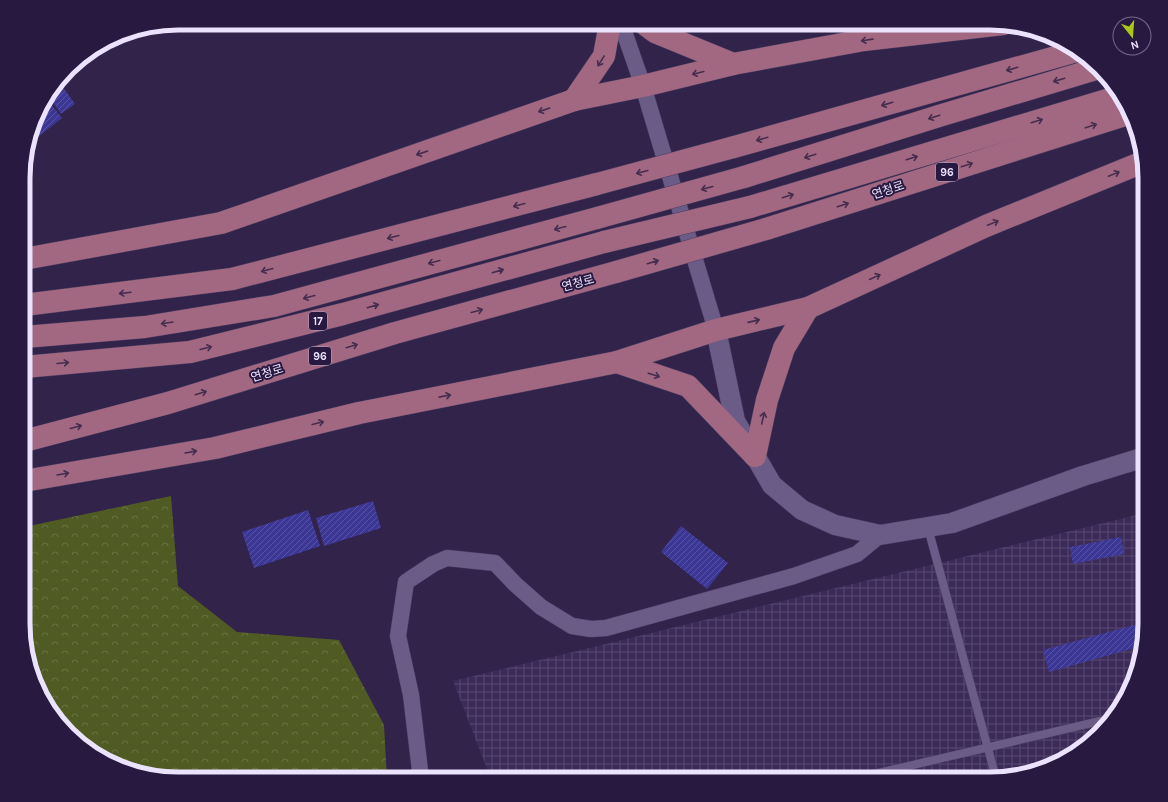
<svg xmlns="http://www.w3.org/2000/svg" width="1168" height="802" font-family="Karla,'Noto Sans KR',sans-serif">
<defs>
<pattern id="industrial-grid" width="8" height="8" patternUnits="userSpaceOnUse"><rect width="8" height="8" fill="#3c2a58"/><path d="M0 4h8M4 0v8" fill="none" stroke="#584971"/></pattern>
<pattern id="forest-crowns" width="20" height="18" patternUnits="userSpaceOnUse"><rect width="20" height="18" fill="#4f5b22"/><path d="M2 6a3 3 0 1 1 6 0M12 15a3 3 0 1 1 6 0" fill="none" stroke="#687243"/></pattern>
<pattern id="building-hatch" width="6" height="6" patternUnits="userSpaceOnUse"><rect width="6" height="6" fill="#3c3794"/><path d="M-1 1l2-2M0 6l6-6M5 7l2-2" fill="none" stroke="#5854a4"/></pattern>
</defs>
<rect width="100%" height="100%" fill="#32234b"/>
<path fill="url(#industrial-grid)" d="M1145,513V634L1137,674L1113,718L1059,763L990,779H491L453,681Z"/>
<path fill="url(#forest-crowns)" d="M171,496L178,586L237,632L339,640L384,725L387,779H168L128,771L84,747L44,701L24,644V527Z"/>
<g fill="url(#building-hatch)">
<path d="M60,83L75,104L61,114L49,97Z"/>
<path d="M47,99L62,118L38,137L33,130L39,109Z"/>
<path d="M373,501L381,528L324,546L316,518Z"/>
<path d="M308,510L320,546L254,568L242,532Z"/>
<path d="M681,526L728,563L707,589L661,552Z"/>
<path d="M1121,537L1124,554L1073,564L1070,547Z"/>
<path d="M1145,622V634L1142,646L1049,672L1043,650Z"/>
</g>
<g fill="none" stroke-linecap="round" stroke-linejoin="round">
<g stroke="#4c3e61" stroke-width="9">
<g id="service">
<path d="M928,528L996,778"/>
<path d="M853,779L1113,718"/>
</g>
</g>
<g stroke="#4c3e61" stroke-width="17">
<g id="minor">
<path d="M621,23L643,86L716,330"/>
<path d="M421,779L411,695L398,636L406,582L433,564L447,558L495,563L515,584L541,607L572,626L591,629L606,628L794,576L857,554L880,535"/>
</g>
</g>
<g stroke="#4c3e61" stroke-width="21">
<path id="tertiary" d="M716,330L735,421L772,485L802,510L835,525L880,535L952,523L1083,476L1145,457"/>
</g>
<g stroke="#4c3e61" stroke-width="23">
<g id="trunk">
<path d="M643,23L655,32L733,64"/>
<path d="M574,100L604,56L610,23"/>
<path d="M734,147L1077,51"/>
<path d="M744,177L942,115L1096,69"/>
<path d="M750,207L1120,96"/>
<path d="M766,229L1128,114"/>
<path d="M24,259L221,223L574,100L643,86L733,64L864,40L1003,24"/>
<path d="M24,305L232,279L597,184"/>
<path d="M24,337L145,327L274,306L597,218"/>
<path d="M617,362L688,386L755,456"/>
<path d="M24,367L190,352L343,314L604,242"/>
<path d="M24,441L168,403L395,333L616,272"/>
<path d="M755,456L767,400L784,348L808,308"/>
<path d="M24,481L215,448L359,413L617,362L716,330L808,308L986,226L1143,162"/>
</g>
</g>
<use href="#service" stroke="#6a5b87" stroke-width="8"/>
<use href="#minor" stroke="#6a5b87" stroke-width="16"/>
<use href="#tertiary" stroke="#6a5b87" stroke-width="20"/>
<use href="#trunk" stroke="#a26882" stroke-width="22"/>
<g stroke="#4c3e61" stroke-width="23" stroke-linecap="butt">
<g id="trunk-bridge">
<path d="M597,184L734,147"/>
<path d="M597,218L744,177"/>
<path d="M604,242L750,207"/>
<path d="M616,272L766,229"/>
</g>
</g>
<use href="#trunk-bridge" stroke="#a26882" stroke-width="22"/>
</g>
<defs><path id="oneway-shaft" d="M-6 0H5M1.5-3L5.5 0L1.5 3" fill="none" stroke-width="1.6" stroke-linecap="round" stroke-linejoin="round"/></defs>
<g stroke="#462d50">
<use href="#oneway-shaft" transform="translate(867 40) rotate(172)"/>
<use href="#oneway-shaft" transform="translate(601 61) rotate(122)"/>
<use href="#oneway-shaft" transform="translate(1012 69) rotate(164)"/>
<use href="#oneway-shaft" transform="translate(698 73) rotate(166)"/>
<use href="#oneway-shaft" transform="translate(1059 80) rotate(164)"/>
<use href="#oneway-shaft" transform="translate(887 104) rotate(164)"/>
<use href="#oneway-shaft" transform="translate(544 110) rotate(161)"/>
<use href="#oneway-shaft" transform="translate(934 117) rotate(162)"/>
<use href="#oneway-shaft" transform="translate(1037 121) rotate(-17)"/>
<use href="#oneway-shaft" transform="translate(1091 126) rotate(-18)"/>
<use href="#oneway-shaft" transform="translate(762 139) rotate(164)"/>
<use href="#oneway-shaft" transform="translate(422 153) rotate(161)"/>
<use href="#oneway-shaft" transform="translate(810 156) rotate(162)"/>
<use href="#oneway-shaft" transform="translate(912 158) rotate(-17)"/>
<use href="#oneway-shaft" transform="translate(967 165) rotate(-18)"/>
<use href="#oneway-shaft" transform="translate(642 172) rotate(165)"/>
<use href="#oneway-shaft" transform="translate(1114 174) rotate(-22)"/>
<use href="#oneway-shaft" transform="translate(707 188) rotate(165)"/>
<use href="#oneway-shaft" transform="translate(788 196) rotate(-17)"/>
<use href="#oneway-shaft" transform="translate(519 205) rotate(165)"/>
<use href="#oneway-shaft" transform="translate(843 205) rotate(-18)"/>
<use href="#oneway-shaft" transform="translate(993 223) rotate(-22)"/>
<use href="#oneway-shaft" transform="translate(560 228) rotate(165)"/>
<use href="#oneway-shaft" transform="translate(393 237) rotate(165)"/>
<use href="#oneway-shaft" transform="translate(434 262) rotate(165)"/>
<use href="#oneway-shaft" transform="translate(653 262) rotate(-16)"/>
<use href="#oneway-shaft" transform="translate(267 270) rotate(165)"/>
<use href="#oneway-shaft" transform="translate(498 271) rotate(-16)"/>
<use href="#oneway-shaft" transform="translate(875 277) rotate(-25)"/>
<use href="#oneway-shaft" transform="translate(125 293) rotate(173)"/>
<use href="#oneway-shaft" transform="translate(309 297) rotate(165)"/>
<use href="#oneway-shaft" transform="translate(373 306) rotate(-16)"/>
<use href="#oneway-shaft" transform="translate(477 311) rotate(-15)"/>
<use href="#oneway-shaft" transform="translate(754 321) rotate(-13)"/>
<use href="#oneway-shaft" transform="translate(167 323) rotate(171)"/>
<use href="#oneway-shaft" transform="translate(352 346) rotate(-17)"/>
<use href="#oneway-shaft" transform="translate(206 348) rotate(-14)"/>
<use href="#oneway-shaft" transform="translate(63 363) rotate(-5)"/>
<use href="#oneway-shaft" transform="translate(654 375) rotate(18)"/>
<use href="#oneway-shaft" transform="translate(201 393) rotate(-17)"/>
<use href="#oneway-shaft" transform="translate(445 396) rotate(-11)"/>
<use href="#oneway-shaft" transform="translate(763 418) rotate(-78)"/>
<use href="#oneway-shaft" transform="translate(318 423) rotate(-14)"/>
<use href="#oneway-shaft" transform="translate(76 427) rotate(-15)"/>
<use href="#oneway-shaft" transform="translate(191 452) rotate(-10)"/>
<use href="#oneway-shaft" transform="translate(63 474) rotate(-10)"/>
</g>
<g text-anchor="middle" stroke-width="4" stroke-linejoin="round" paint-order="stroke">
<g fill="#281940" stroke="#b0a6c4" stroke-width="1">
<rect x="936" y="163" width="22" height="18" rx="3"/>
<rect x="309" y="312" width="18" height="18" rx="3"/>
<rect x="309" y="347" width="22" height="18" rx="3"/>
</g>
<g font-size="11" font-weight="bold" fill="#ebe3fd">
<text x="947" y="176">96</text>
<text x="318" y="325">17</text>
<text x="320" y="360">96</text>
</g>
<g font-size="12" fill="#ebe3fd" stroke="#281940">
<text transform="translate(888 190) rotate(-18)" y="4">연청로</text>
<text transform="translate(578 283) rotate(-15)" y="4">연청로</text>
<text transform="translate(267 373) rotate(-17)" y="4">연청로</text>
</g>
</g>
<path d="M0 0H1168V802H0ZM178 30H990A148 148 0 0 1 1138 178V624A148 148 0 0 1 990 772H178A148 148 0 0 1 30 624V178A148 148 0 0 1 178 30Z" fill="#281940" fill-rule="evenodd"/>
<path fill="none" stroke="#ebe3fd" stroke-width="5" d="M178 30H990A148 148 0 0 1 1138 178V624A148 148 0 0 1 990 772H178A148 148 0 0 1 30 624V178A148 148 0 0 1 178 30Z"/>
<g transform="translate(1132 36) rotate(163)"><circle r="19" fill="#281940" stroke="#766a8c"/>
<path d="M0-3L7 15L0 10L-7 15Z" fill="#aac717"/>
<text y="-6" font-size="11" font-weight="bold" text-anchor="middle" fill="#ebe3fd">N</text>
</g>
</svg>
